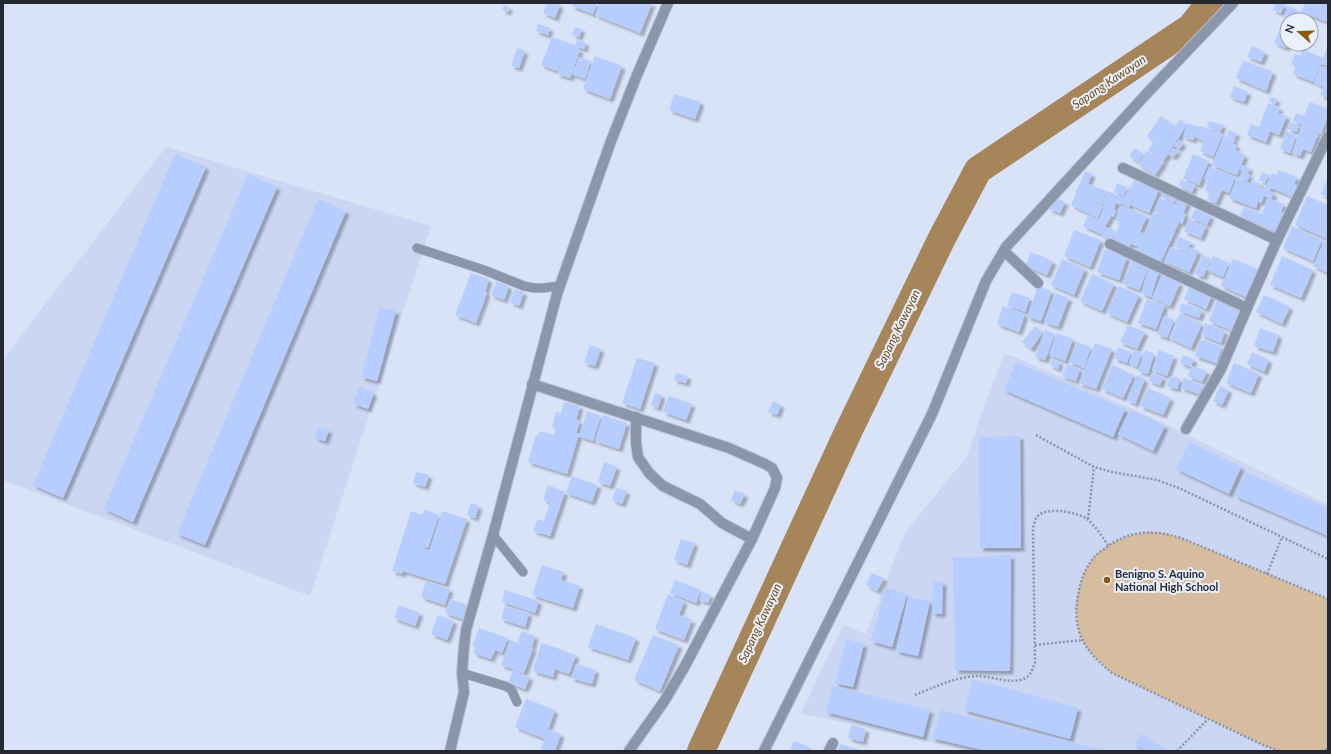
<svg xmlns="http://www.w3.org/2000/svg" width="1331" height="754" font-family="Lato,sans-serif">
<defs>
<filter id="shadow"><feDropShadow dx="3.5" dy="3.5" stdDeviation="1" flood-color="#0004"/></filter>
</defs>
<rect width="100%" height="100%" fill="#d9e3f8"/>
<g fill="#cad6f2">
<path d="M166,147L431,226L310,596L3,480V359Z"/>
<path d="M1004,354L1015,357L1162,422L1328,505V751H969L801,713L843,625L866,634L904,534L967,456L978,423Z"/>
</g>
<path fill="#d7bd9f" d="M1149,532L1164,533L1181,538L1328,599V749L1321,751H1279L1263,745L1112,673C1101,663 1090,654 1083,641C1071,617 1076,581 1092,559C1096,554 1103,549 1108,545C1121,537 1134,535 1149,532Z"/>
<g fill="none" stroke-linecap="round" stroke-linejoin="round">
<path stroke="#a7855a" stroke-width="28" d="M701,751L849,430L942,238L978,170L1191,27L1210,3"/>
</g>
<g fill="#b6cdfd" filter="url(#shadow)">
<path d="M547,3H556L560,5L555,18L543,13Z"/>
<path d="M573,3H597L593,14L572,6Z"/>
<path d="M600,3H652L640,33L595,15Z"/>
<path d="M1275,3L1285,4L1281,13L1273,10Z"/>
<path d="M1305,3H1328V22L1301,12Z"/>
<path d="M504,5L509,7L508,12L502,10Z"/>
<path d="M1288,6L1300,11L1296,20L1284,17Z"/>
<path d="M538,24L550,28L548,35L536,31Z"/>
<path d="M575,27L582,29L579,37L572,34Z"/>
<path d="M1278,33L1287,37L1286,48L1274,43Z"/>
<path d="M552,37L575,45L574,47L580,50L570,78L557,74L563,58L557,71L541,65Z"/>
<path d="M577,40L586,43L584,49L575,46Z"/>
<path d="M1252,46L1265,52L1261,62L1247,57Z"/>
<path d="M1328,46V66L1321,64L1313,82L1293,74L1296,66L1291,64L1295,54L1300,56L1303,49L1323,58Z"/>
<path d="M517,48L525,51L519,68L511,66Z"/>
<path d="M595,56L622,66L610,99L583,89Z"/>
<path d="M579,57L591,61L588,69L576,65Z"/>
<path d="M1243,60L1273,72L1266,91L1236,78Z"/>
<path d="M575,66L588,70L585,79L572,74Z"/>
<path d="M1321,66L1328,68V98L1320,95L1324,87L1314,83Z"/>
<path d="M1234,86L1248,92L1244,102L1230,97Z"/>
<path d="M674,94L701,102L695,119L669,110Z"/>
<path d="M1271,97L1277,99L1275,104L1269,101Z"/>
<path d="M1310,102L1328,109V116L1321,134L1301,126V124L1293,121L1296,113L1304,116Z"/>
<path d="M1268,103L1280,108L1278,113L1287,116L1279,135L1270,131L1266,142L1247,135L1251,124L1259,127L1266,108L1271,110L1266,108Z"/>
<path d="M1161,116L1175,126L1180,119L1187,125L1169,152L1155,142L1169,153L1163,161L1148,150L1154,141L1147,136Z"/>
<path d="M1209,121L1223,125L1220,132L1207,127Z"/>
<path d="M1291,122L1299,125L1297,132L1288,129Z"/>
<path d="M1188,123L1198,127L1199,126L1209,129L1223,134L1213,157L1200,151L1204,141L1195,137L1197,131L1193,140L1183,137Z"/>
<path d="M1301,127L1318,134L1311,152L1303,149L1300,156L1292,153Z"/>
<path d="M1229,130L1237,133L1235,138L1227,135Z"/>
<path d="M1286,131L1296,136L1290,153L1280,149Z"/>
<path d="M1224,135L1235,139L1233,144L1237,145L1235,150L1245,155L1237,175L1212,165Z"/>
<path d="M1179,140L1183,143L1179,149L1174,146Z"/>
<path d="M1135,148L1143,154L1138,162L1129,156Z"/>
<path d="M1173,148L1178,151L1173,157L1169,154Z"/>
<path d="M1147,151L1164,162L1155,175L1138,164Z"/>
<path d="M175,154L206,167L63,498L33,485Z"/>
<path d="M1193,154L1209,161L1199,185L1183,179Z"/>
<path d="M1242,165L1250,168L1248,173L1240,170Z"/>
<path d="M1209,167L1228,173V174L1235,177L1229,193L1222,190L1216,203L1207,200L1210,192L1205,190L1208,181L1204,179Z"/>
<path d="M1278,170L1297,177L1294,184L1300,187L1296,198L1271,188L1269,191L1274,193L1271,199L1284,204L1281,212L1286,214L1279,233L1240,216L1244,207L1262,214L1268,197L1264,196L1261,203L1258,201L1256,208L1229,198L1237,178L1251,184L1252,180L1256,182L1255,185L1256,182L1261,184L1260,187H1257L1264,189L1272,173L1277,175Z"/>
<path d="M1085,171L1092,174L1088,184L1081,181Z"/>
<path d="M1242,172L1250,175L1247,181L1239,178Z"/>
<path d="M1262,172L1269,175L1265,183L1259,180Z"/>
<path d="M248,174L277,187L133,522L104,509Z"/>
<path d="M1328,177V197L1321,194Z"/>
<path d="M1134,180L1140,183L1137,190L1131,187Z"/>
<path d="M1181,180L1195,185L1192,192L1179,186Z"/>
<path d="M1081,181L1106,191L1101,204L1075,193Z"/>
<path d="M1141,181L1159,189L1149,213L1131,205Z"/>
<path d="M1117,183L1127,187L1124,196L1114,192Z"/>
<path d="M1129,187L1137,190L1133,198L1126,195Z"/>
<path d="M1164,189L1178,195L1174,203L1161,197Z"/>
<path d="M1107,191L1124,198L1125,195L1133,198L1129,207L1121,203L1120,205L1116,203L1114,209L1116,211L1114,217L1111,216L1101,234L1083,226L1088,215L1099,220L1105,205L1102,204Z"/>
<path d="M1076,194L1103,206L1098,218L1071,205Z"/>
<path d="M1179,196L1189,200L1183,213L1186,214L1182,224L1179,222L1175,231L1150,220L1153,212L1168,218L1154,211L1160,198L1175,205Z"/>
<path d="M1307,196L1328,205V239L1295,225Z"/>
<path d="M1054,197L1065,202L1060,213L1049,209Z"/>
<path d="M318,199L346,211L205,545L177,534Z"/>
<path d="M1122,205L1147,216L1140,232L1145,234L1150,221L1164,227L1160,238L1170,242L1161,261L1137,251L1139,247L1131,244L1129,247L1113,240L1120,223L1115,220Z"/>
<path d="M1195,209L1211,216L1207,225L1191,218Z"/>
<path d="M1189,219L1206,226L1201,238L1184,231Z"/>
<path d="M1292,226L1322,240L1313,261L1283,248Z"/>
<path d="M1105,227L1116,231L1112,240L1101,236Z"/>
<path d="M1165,227L1175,231L1170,242L1160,238Z"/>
<path d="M1074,230L1101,240L1090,267L1064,256Z"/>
<path d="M1179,237L1191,242L1186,252L1175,247Z"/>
<path d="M1324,241L1328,243V273L1313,266Z"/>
<path d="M1171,247L1196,257L1189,272L1164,261Z"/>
<path d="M1189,247L1198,251L1196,257L1187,253Z"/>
<path d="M1105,249L1127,257L1119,280L1097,272Z"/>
<path d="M1031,252L1053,261L1047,275L1025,266Z"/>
<path d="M1203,255L1211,259L1203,277L1195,274Z"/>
<path d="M1213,256L1229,263L1223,277L1207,270Z"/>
<path d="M1282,256L1313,270L1301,298L1270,285Z"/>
<path d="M1062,259L1085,269L1074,295L1051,285Z"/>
<path d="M1133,259L1149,266L1139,290L1123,284Z"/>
<path d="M1233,259L1260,270L1248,298L1221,286Z"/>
<path d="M1149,268L1159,271L1151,297L1141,293Z"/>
<path d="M471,273L489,279L485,292L487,293L476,323L455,315Z"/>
<path d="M1092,274L1114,284L1102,311L1080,301Z"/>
<path d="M1162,275L1180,283L1170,306L1152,298Z"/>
<path d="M497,281L509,286L504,300L491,295Z"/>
<path d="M1038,286L1052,291L1041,321L1027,317Z"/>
<path d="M1119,286L1139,295L1127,322L1107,313Z"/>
<path d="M1190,286L1212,295L1206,309L1184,299Z"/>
<path d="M515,289L524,292L519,306L510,302Z"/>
<path d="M1012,292L1030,298L1025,312L1007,306Z"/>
<path d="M1055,293L1069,298L1058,327L1044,322Z"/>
<path d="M1264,295L1290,307L1282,324L1256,312Z"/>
<path d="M1218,298L1242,309L1233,331L1209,321Z"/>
<path d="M1147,299L1165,305L1156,329L1138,323Z"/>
<path d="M1182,303L1202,310L1199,318L1179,311Z"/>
<path d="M1003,306L1025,314L1019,332L997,324Z"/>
<path d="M380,307L396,311L377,381L361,377Z"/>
<path d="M1180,313L1202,324L1191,348L1169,338Z"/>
<path d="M1164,316L1174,320L1167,338L1157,334Z"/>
<path d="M1205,323L1225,331L1221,343L1201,335Z"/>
<path d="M1128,325L1145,332L1137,349L1120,342Z"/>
<path d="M1035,326L1043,332L1031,349L1022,342Z"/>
<path d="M1260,328L1279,335L1273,352L1254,346Z"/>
<path d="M1045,330L1055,334L1045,360L1035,357Z"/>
<path d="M1057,333L1073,339L1065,361L1049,355Z"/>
<path d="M1201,339L1222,347L1216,363L1195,356Z"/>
<path d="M1077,342L1091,347L1084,368L1069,362Z"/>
<path d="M1095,343L1112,349L1096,389L1079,383Z"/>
<path d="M590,345L601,349L595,366L584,363Z"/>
<path d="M1118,347L1131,352L1127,363L1114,358Z"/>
<path d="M1134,350L1142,353L1137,367L1129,363Z"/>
<path d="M1145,350L1154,354L1148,374L1138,371Z"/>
<path d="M1159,350L1174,356L1167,376L1152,370Z"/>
<path d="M1252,352L1269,360L1264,372L1247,364Z"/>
<path d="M1183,355L1194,359L1191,367L1180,363Z"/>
<path d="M637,358L655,363L640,409L622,403Z"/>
<path d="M1052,359L1060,362L1058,369L1050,365Z"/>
<path d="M1016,362L1125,409L1113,437L1004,390Z"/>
<path d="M1234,363L1259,374L1251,393L1226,383Z"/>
<path d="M1067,364L1080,369L1076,381L1062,376Z"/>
<path d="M1113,365L1134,375L1123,398L1102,389Z"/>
<path d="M1192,366L1207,371L1202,382L1188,376Z"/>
<path d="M676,373L688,376L686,383L674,380Z"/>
<path d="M1152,373L1163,377L1160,385L1149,381Z"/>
<path d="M1137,375L1145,379L1135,404L1127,400Z"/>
<path d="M1170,376L1180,379L1177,389L1167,386Z"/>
<path d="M1184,378L1203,385L1199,394L1181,388Z"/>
<path d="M1220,386L1229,390L1222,405L1213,401Z"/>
<path d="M359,387L374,393L368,409L353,404Z"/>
<path d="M1148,388L1171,398L1163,415L1140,406Z"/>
<path d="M655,393L662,395L658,408L651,405Z"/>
<path d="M669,396L692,404L686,420L663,412Z"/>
<path d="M773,401L781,405L777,415L768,412Z"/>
<path d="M564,402L580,406L576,420L580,421L576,433L579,434L567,474L528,462L536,435L538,436L540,431L554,435L556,428L552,427L556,412L561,413Z"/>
<path d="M1131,409L1165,426L1153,451L1118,434Z"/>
<path d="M587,411L601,416L593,441L579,436Z"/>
<path d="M603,415L627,423L619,449L595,441Z"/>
<path d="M318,427L329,430L325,441L315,438Z"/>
<path d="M1020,436L1021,548H980L979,437Z"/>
<path d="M1189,442L1241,467L1229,494L1176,469Z"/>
<path d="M604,462L617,467L610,486L598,482Z"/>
<path d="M416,472L429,475L425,487L413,483Z"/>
<path d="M1245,472L1328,508V536L1235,496Z"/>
<path d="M572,476L598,485L592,502L566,493Z"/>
<path d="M548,485L565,492L550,536L533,531L538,519L544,521L550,502L543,500Z"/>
<path d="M616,488L627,491L622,504L612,500Z"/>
<path d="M735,490L745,494L740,504L731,500Z"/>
<path d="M471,503L479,506L475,518L467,515Z"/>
<path d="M424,509L439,515L428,548L425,547L421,560L425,549L434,552L430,549L442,511L467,519L445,584L403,571L402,574L392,571L411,511L422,515Z"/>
<path d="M681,539L695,543L687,565L674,560Z"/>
<path d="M1011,555L1010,671L955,670L953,558Z"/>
<path d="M542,565L564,572L561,580L580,586L573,608L532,595Z"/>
<path d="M872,573L884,578L877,591L866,585Z"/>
<path d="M675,580L701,590L696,603L670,593Z"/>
<path d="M426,581L450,589L445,605L421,597Z"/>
<path d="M933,582H943L942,614L932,613Z"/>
<path d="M886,588L907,594L892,647L871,641Z"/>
<path d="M505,590L539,601L535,613L502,602Z"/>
<path d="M702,592L711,595L708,603L699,600Z"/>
<path d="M668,594L684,601L679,615L692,620L684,640L655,629Z"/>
<path d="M908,597L930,601L918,656L896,651Z"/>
<path d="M450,599L470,606L465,620L445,613Z"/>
<path d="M399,605L420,613L415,626L394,618Z"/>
<path d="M505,606L529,613L525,627L501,619Z"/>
<path d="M438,615L454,621L447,640L431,634Z"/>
<path d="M596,624L636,638L628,660L588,647Z"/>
<path d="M479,628L508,638L502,653L495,650L491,659L473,653L476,647L472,646Z"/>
<path d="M522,631L535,636L532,647L518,642Z"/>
<path d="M653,635L679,645L660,691L634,680Z"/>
<path d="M846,639L864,644L853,687L835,683Z"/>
<path d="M510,640L533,648L524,673L501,665Z"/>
<path d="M541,643L561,649L557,661L562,650L576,655L569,674L555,669L553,677L533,671Z"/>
<path d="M576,664L596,670L592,684L571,678Z"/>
<path d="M513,670L530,677L525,689L508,683Z"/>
<path d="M972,679L1078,708L1070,739L964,710Z"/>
<path d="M833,686L930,710L923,737L826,712Z"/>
<path d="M526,699L555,710L545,739L515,727Z"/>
<path d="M941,710L1104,750V751H987L932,738Z"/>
<path d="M851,725L866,729L863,742L848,738Z"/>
<path d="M549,729L561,734L555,751H540Z"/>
<path d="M1141,734L1164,749L1163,751H1146L1134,744Z"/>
<path d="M794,741L809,747L807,751H790Z"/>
<path d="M840,744L864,751H838Z"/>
</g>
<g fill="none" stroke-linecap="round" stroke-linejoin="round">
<g stroke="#b8c1d4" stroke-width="10">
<g id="service">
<path d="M417,248L484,270L524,286L534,288H543L559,286"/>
<path d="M493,535L523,572"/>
<path d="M462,673L505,686L511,689L517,702"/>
</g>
</g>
<g stroke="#b8c1d4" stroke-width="12">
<g id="minor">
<path d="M1123,168L1277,240"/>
<path d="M1110,244L1247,308"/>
<path d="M1004,251L1038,283"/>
<path d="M532,384L729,448L765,464L772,468L777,478L775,488L752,539L685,666L665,700L629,751"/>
<path d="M636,417V443L638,457L649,473L663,486L700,504L722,523L752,539"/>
<path d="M1186,429L1221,369L1247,308L1277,240L1328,136"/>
<path d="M450,751L464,692L462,673L464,647L466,630L493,535L557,294L611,141L637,75L668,3"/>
<path d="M764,751L932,414L986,281L1006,247L1151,89L1233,3"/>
<path d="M829,751L833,743"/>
</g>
</g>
<g stroke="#8d95a4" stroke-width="2.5" stroke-dasharray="2 2" stroke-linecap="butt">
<path d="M1036,435L1094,467L1112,472L1157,480L1179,488L1328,559"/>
<path d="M1088,519L1094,467"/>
<path d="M1267,574L1282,537"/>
<path d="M1035,645L1083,640"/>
<path d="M915,695C934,687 956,677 977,676C990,676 1008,683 1020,680C1030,678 1032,671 1035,662L1033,529C1034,524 1035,518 1039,515C1049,507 1077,512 1087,519C1094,524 1103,538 1108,545"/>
<path d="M1177,751L1208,719"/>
<path d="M1279,751L1263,745L1112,673C1100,663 1090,654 1083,641C1075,627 1075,606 1079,591C1081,580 1085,569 1092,560C1094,556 1099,553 1103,550C1127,530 1153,529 1181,538L1328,599"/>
<path d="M1321,751L1328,749"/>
</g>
<use href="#service" stroke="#8c96aa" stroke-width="9"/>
<use href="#minor" stroke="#8c96aa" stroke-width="10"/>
</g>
<circle fill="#8c5b05" stroke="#eaf0fd" stroke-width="1.5" cx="1107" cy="580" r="4"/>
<g text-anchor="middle" stroke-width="4" stroke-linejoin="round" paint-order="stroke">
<g font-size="11" font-weight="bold" fill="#242830" stroke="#eaf0fd" text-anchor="start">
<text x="1115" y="578">Benigno S. Aquino<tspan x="1115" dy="13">National High School</tspan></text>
</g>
<g font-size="12" font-style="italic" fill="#704c18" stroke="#eaf0fd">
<text transform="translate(1109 82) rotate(-34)" y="4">Sapang Kawayan</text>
<text transform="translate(898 329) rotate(-64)" y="4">Sapang Kawayan</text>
<text transform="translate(760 623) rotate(-65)" y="4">Sapang Kawayan</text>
</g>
</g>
<rect width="1331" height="754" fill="none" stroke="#242830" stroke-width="8"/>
<g transform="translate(1299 32) rotate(290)"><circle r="19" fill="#eaf0fd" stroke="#9ba0ab"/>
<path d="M0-3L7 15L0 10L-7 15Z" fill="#8c5b05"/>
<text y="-6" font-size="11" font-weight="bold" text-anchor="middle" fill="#242830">N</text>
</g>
</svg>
